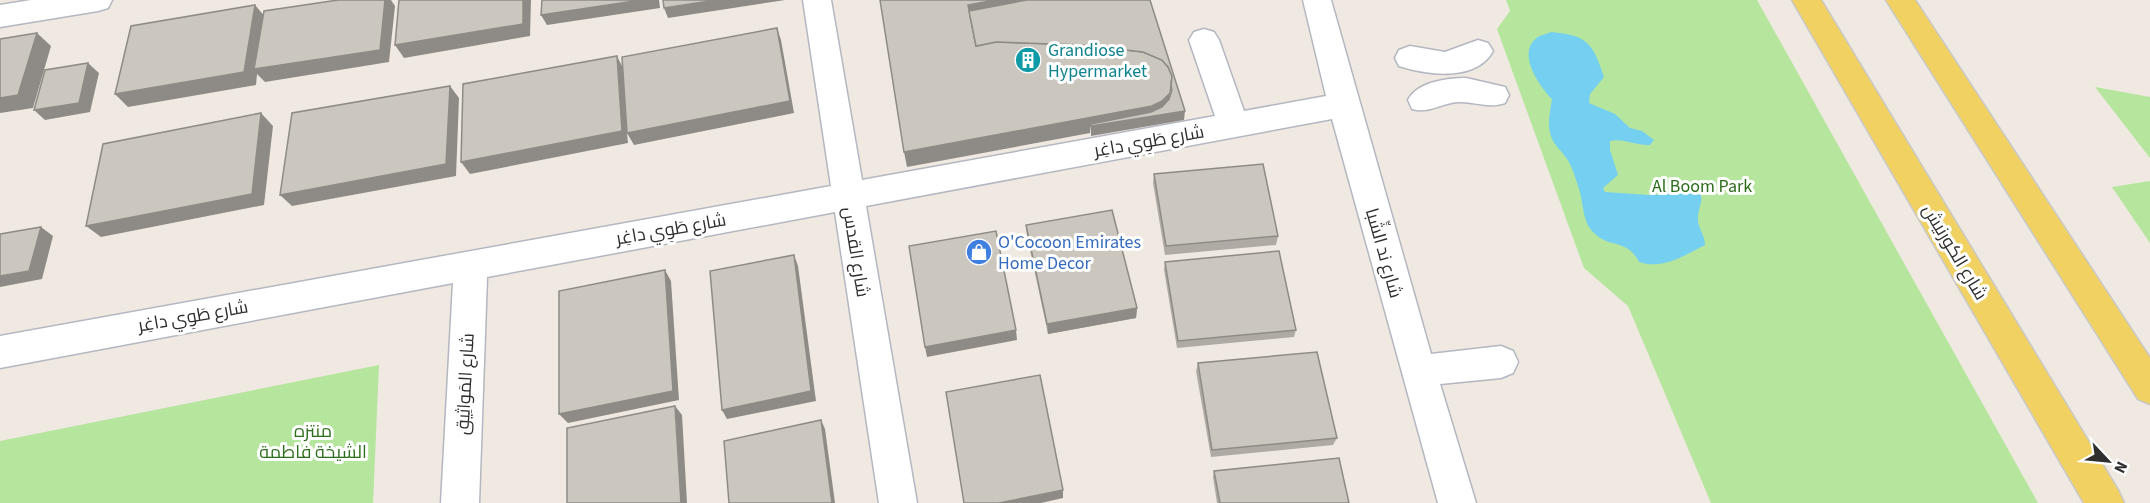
<svg xmlns="http://www.w3.org/2000/svg" width="2150" height="503" font-family="'Source Sans 3',Cairo,sans-serif">
<rect width="100%" height="100%" fill="#efe9e1"/>
<g fill="#b6e59e">
<path d="M1506,0H1757L2038,503H1711L1628,306L1584,268L1497,29L1510,11Z"/>
<path d="M2095,87L2150,97V158Z"/>
<path d="M2150,181V243L2112,187Z"/>
<path d="M379,365L373,503H0V441Z"/>
</g>
<path fill="#75cff0" d="M1551,32C1588,35 1593,44 1604,77L1590,94L1589,103L1615,114L1630,128L1642,131L1654,140L1650,145C1636,146 1624,138 1610,141V150L1618,175L1603,188L1605,192L1649,195L1700,192C1704,201 1698,208 1698,217C1697,228 1705,234 1705,245C1685,255 1663,270 1639,262C1627,238 1610,249 1594,233C1582,222 1584,204 1579,189C1576,180 1573,168 1567,159C1562,151 1554,146 1551,136C1547,124 1550,112 1552,99C1540,87 1515,52 1538,37C1541,35 1547,34 1551,32Z"/>
<g fill="none" stroke-linecap="round" stroke-linejoin="round">
<g stroke="#b4b7c1" stroke-width="3">
<g id="minor">
<path d="M31,0H112L108,8L98,11L0,27V5Z"/>
<path d="M803,0H831L862,180L1215,116L1189,40L1194,32L1204,29L1214,32L1219,40L1244,111L1326,96L1303,0H1331L1431,354L1501,346L1513,351L1518,362L1513,373L1501,378L1440,384L1476,503H1438L1332,119L866,206L917,503H879L835,212L487,277L479,503H441L453,283L0,368V336L831,186Z"/>
<path d="M1478,40L1488,43L1493,51C1476,82 1427,75 1399,66L1395,58L1399,50L1410,46L1445,52Z"/>
<path d="M1466,78L1505,87L1509,95L1505,103C1489,109 1474,101 1458,102C1441,103 1429,114 1412,109L1408,100C1417,82 1447,78 1466,78Z"/>
</g>
</g>
<g stroke="#c9c9c9" stroke-width="3">
<g id="major">
<path d="M1792,0H1821L2118,490L2124,503H2084Z"/>
<path d="M1886,0H1915L2150,358V404L2138,399Z"/>
</g>
</g>
<use href="#minor" fill="#fff" fill-rule="evenodd"/>
<use href="#major" fill="#f2d163" fill-rule="evenodd"/>
</g>
<g fill="#afaba4">
<path d="M1154,174L1278,236L1276,245L1165,255L1153,183Z"/>
<path d="M1026,225L1137,308L1136,318L1048,334L1027,236Z"/>
<path d="M1165,262L1296,330L1294,337L1177,348L1164,270Z"/>
<path d="M1198,363L1337,438L1333,445L1211,457L1196,371Z"/>
<path d="M1214,471L1349,503H1217L1213,477Z"/>
</g>
<g fill="#8e8b86">
<path d="M385,0H391L395,6L389,62L265,82L257,74L256,85L128,107L115,94L255,5L266,18Z"/>
<path d="M523,0H531L530,36L404,58L395,45Z"/>
<path d="M641,0H659L660,8L547,25L541,15Z"/>
<path d="M716,0H785L668,18L664,8Z"/>
<path d="M995,0H1080L970,21L968,5Z"/>
<path d="M777,28L781,40L794,113L634,145L627,133L628,143L470,174L461,162L617,56L623,68Z"/>
<path d="M37,33L51,46L33,108L0,113V98Z"/>
<path d="M88,63L99,73L90,112L45,120L34,110Z"/>
<path d="M1172,76L1168,108L1185,111L1184,120L1091,136V124L1090,133L907,167L904,152Z"/>
<path d="M450,86L459,98L456,176L292,206L280,195Z"/>
<path d="M261,113L273,126L264,205L101,237L86,226Z"/>
<path d="M41,227L53,236L42,279L0,287V276Z"/>
<path d="M794,255L798,266L816,401L727,419L722,410Z"/>
<path d="M665,270L671,281L679,400L568,423L559,414Z"/>
<path d="M1137,308L1136,318L1048,334L1047,324Z"/>
<path d="M1016,330L1017,340L927,357L925,347Z"/>
<path d="M675,406L682,415L687,503H681Z"/>
<path d="M821,420L825,429L835,503H832Z"/>
<path d="M1063,490V498L1041,503H999Z"/>
</g>
<g fill="#cbc7bf" stroke="#8e8b86" stroke-width="1.5">
<path d="M338,0H385L380,50L254,69L264,11Z"/>
<path d="M399,0H523V24L395,45Z"/>
<path d="M542,0H641L541,15Z"/>
<path d="M663,0H716L664,8Z"/>
<path d="M880,0H995L968,5L976,46L996,42L1082,45L1143,52L1162,60L1168,67L1172,76L1170,93L1162,101L1152,106L904,152Z"/>
<path d="M1027,0H1150L1185,111L1091,126V124L1151,112L1162,107L1169,99L1172,90L1171,86L1172,76L1168,67L1162,60L1143,52L1082,45L996,42L976,46L969,11Z"/>
<path d="M255,5L244,72L115,94L131,26Z"/>
<path d="M777,28L790,101L627,133L622,57Z"/>
<path d="M37,33L18,95L0,98V39Z"/>
<path d="M617,56L622,131L461,162L463,84Z"/>
<path d="M88,63L79,103L34,110L45,70Z"/>
<path d="M450,86L446,164L280,195L292,113Z"/>
<path d="M261,113L252,194L86,226L103,144Z"/>
<path d="M1263,164L1278,236L1166,246L1154,174Z"/>
<path d="M1112,210L1137,308L1047,324L1026,225Z"/>
<path d="M41,227L29,271L0,276V234Z"/>
<path d="M996,231L1016,330L925,347L909,246Z"/>
<path d="M1279,251L1296,330L1178,341L1165,262Z"/>
<path d="M794,255L811,391L722,410L710,271Z"/>
<path d="M665,270L673,391L559,414V291Z"/>
<path d="M1317,352L1337,438L1212,450L1198,363Z"/>
<path d="M1040,375L1063,490L999,503H964L946,392Z"/>
<path d="M675,406L681,503H567V428Z"/>
<path d="M821,420L832,503H729L724,441Z"/>
<path d="M1339,458L1349,503H1220L1214,471Z"/>
</g>
<defs>
<g id="building-disc" transform="scale(1.35)"><circle r="9.5" fill="#0f9aa8" stroke="#fff"/><path d="M-4-6H4V6H1V3H-1V6H-4ZM-2.5-4.3h1.7v1.8h-1.7ZM.8-4.3h1.7v1.8H.8ZM-2.5-1h1.7V.8h-1.7ZM.8-1h1.7V.8H.8Z" fill="#fff"/></g>
<g id="shop-disc" transform="scale(1.35)"><circle r="9.5" fill="#3f7fe0" stroke="#fff"/><path d="M-5-2.5h2.3a2.7 3.5 0 0 1 5.4 0H5L5.5 6h-11ZM-1.5-2.5h3a1.5 2.3 0 0 0-3 0Z" fill="#fff"/></g>
</defs>
<g fill-rule="evenodd">
<use href="#building-disc" x="1028" y="60"/>
<use href="#shop-disc" x="979" y="252"/>
</g>
<g text-anchor="middle" stroke-width="6" stroke-linejoin="round" paint-order="stroke">
<g font-size="18" fill="#0d838f" stroke="#fff" text-anchor="start">
<text x="1048" y="56">Grandiose<tspan x="1048" dy="21">Hypermarket</tspan></text>
</g>
<g font-size="18" fill="#2e2e2e" stroke="#fff">
<text transform="translate(1149 141) rotate(-10)" y="6">شارع طَوِي داغِر</text>
<text transform="translate(671 229) rotate(-10)" y="6">شارع طَوِي داغِر</text>
<text transform="translate(856 252) rotate(81)" y="6">شارع القدس</text>
<text transform="translate(1955 252) rotate(59)" y="6">شارع الكورنيش</text>
<text transform="translate(1384 253) rotate(74)" y="6">شارع ند الشِّبا</text>
<text transform="translate(193 316) rotate(-10)" y="6">شارع طَوِي داغِر</text>
<text transform="translate(465 384) rotate(-87)" y="6">شارع المَواثِيق</text>
</g>
<g font-size="18" fill="#2c6e1b" stroke="#fff">
<text x="1702" y="192">Al Boom Park</text>
<text x="313" y="437">منتزه<tspan x="313" dy="21">الشيخة فاطمة</tspan></text>
</g>
<g font-size="18" fill="#366cbe" stroke="#fff" text-anchor="start">
<text x="998" y="248">O'Cocoon Emirates<tspan x="998" dy="21">Home Decor</tspan></text>
</g>
</g>
<g transform="translate(2108 461) rotate(116)" stroke="#ffffff" stroke-width="4.5" paint-order="stroke">
<path d="M0-4.5L10 22L0 15L-10 22Z" fill="#2e2e2e"/>
<text y="-9" font-size="16" font-weight="bold" text-anchor="middle" fill="#2e2e2e">N</text>
</g>
</svg>
